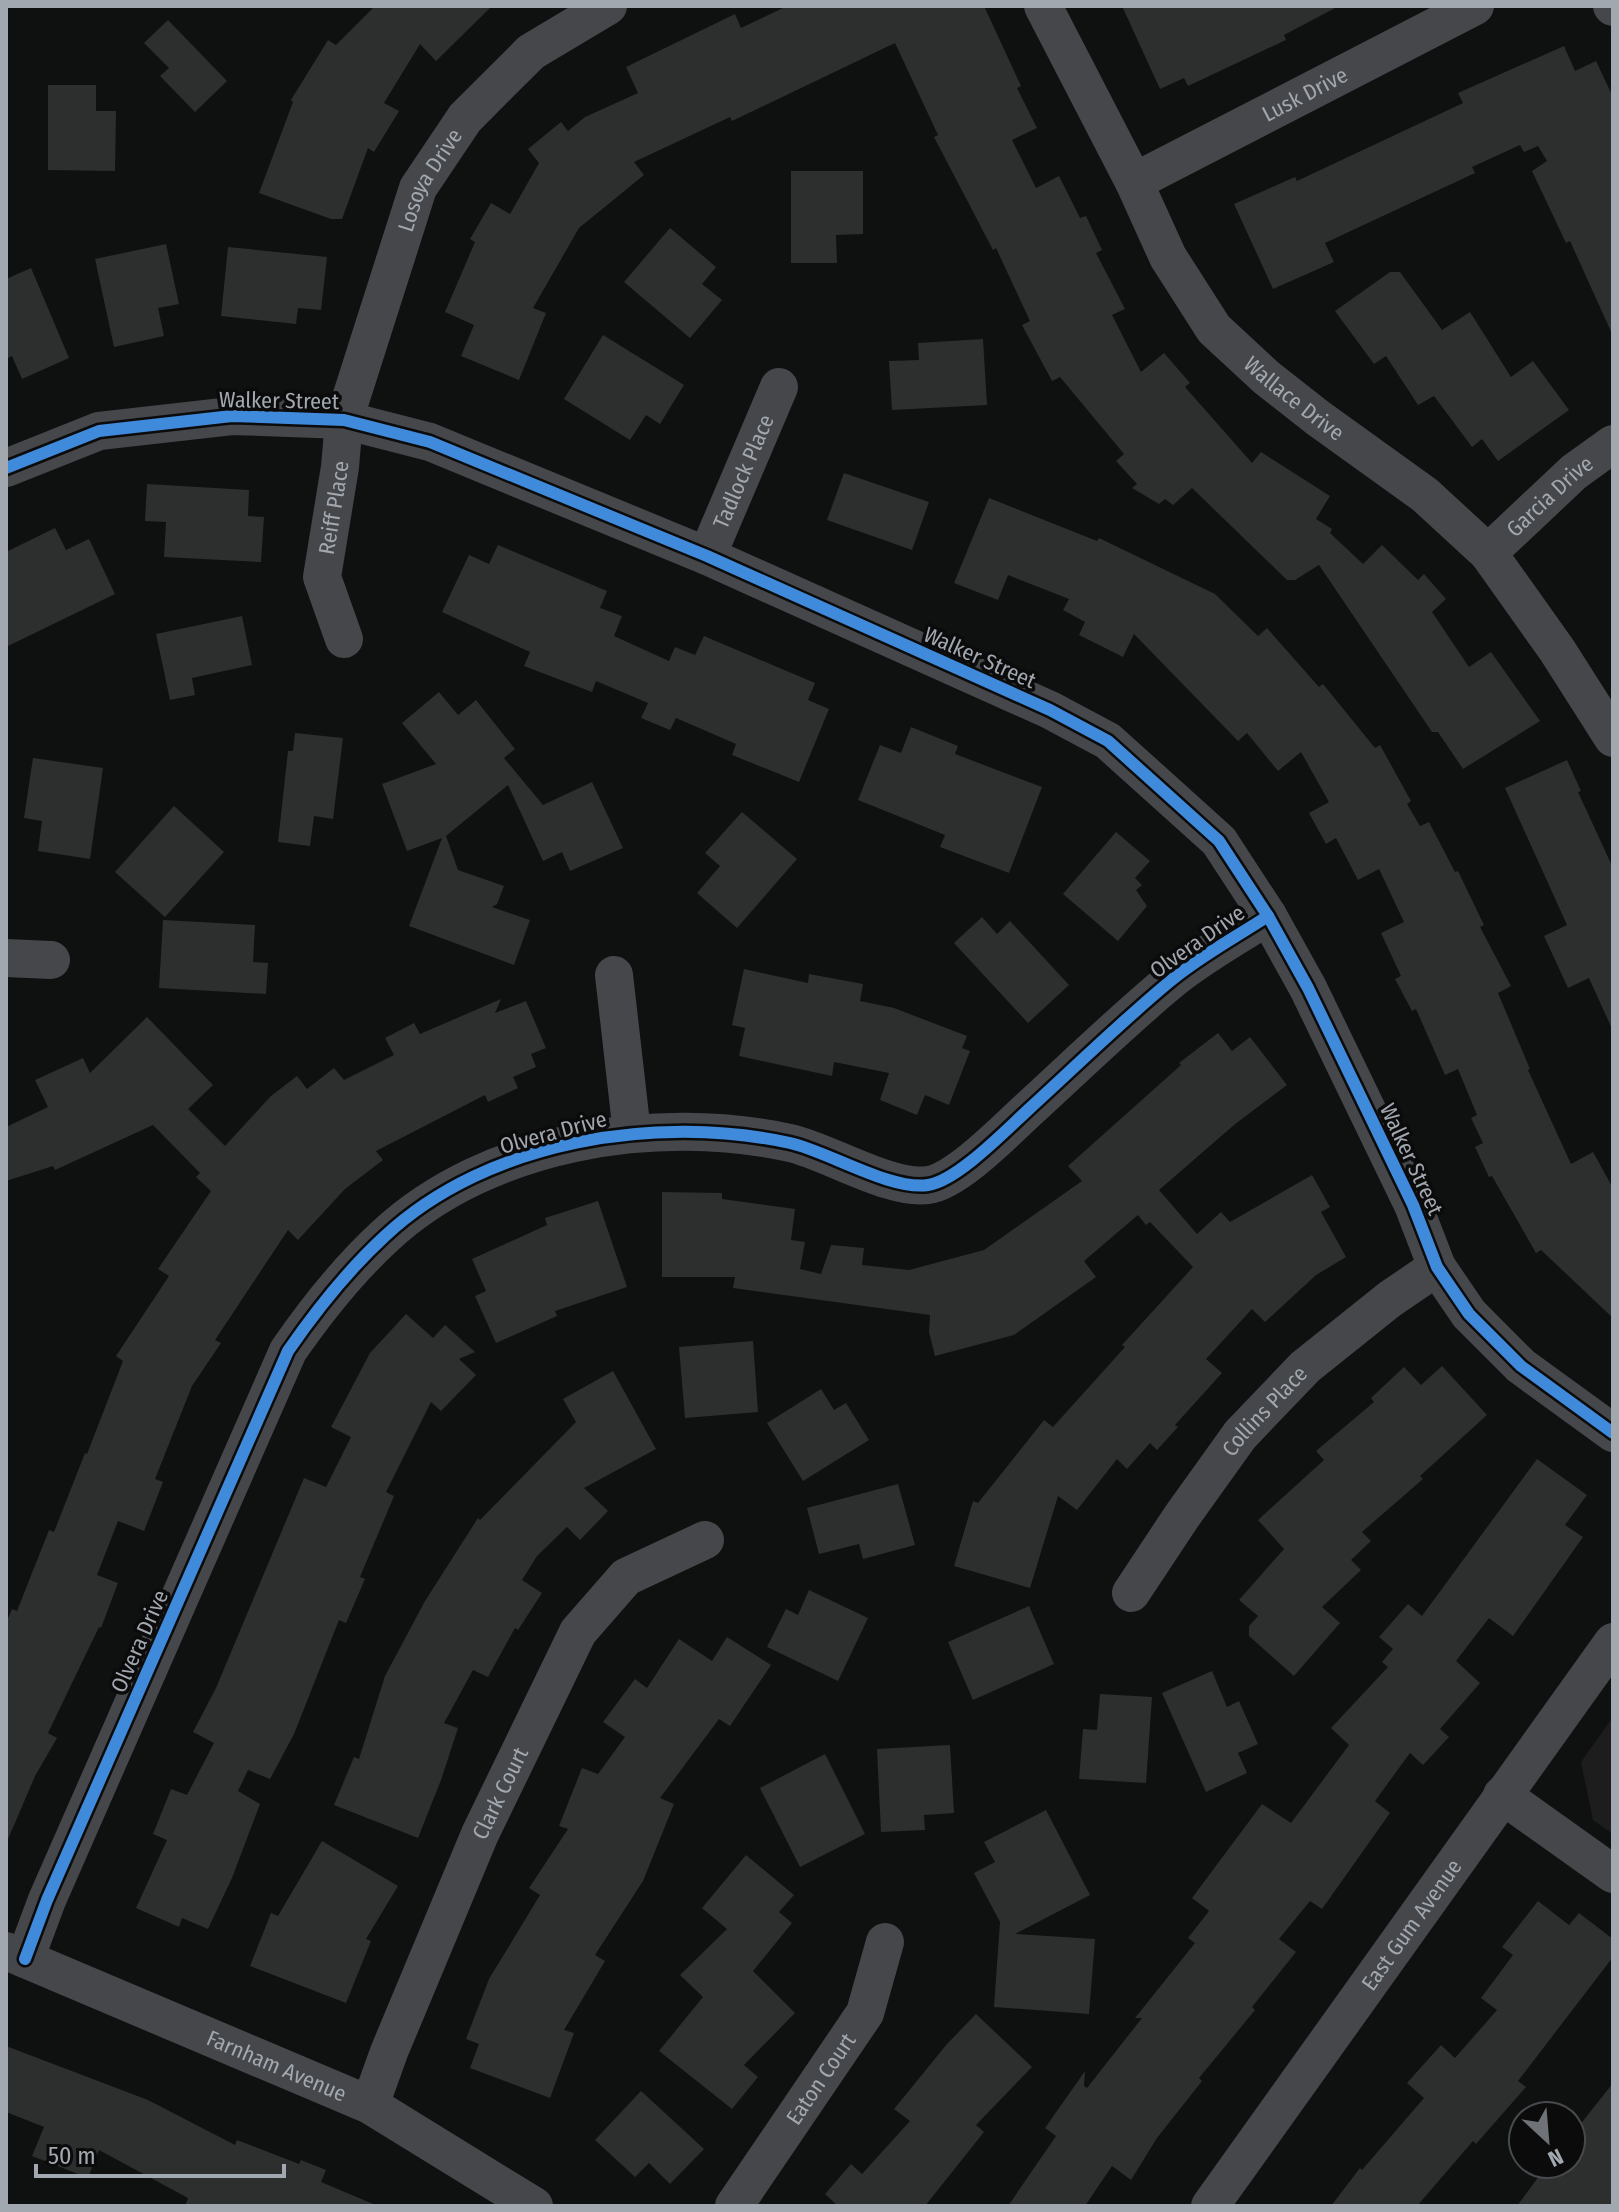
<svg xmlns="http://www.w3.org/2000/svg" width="1619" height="2212" font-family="'Fira Sans Condensed',sans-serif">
<rect width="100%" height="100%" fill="#0f1010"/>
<path fill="#1d1d1e" d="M1613,1717V1834L1593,1820L1581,1762Z"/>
<g fill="#2d2e2e">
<path d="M375,6H492L436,61L420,44L384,103L399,111L374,152L368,148L342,219H331L259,193L293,102L291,100L328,40L336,45Z"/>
<path d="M787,6H984L1021,86L1017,88L1037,128L1012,140L1036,188L1059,176L1080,218L1086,216L1102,250L1096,253L1125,309L1112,315L1141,372L1164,353L1190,383L1185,387L1252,463L1261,452L1330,496L1316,519L1332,529L1330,533L1363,564L1382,545L1418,580L1424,574L1446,599L1432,612L1469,667L1491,652L1540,721L1463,769L1438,732H1432L1319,565L1295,580H1287L1192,488L1173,505L1165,499L1159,504L1132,488L1137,484L1116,461L1124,454L1060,377L1052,381L1022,325L1030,321L996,248L993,250L934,137L938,135L895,43L732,121L730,117L634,162L644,175L579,228L533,308L546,313L519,380L461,356L474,325L445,312L475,242L470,239L491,203L510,214L539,163L528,149L561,122L568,131L585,117L638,93L626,67L735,14L741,28Z"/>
<path d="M1122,6H1339L1284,35L1286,40L1188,86L1184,78L1160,89Z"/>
<path d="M168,20L227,81L195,112L160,76L169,68L144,43Z"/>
<path d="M1564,46L1575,71L1596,61L1613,97V336L1570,241L1566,243L1532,171L1547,161L1538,146L1524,152L1520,145L1472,167L1475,173L1325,243L1334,262L1273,289L1234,204L1295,177L1297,181L1463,103L1458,93Z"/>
<path d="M48,85H96V111H116L115,171L48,170Z"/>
<path d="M791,171H863V234L836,235L837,263H791Z"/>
<path d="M670,228L716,267L702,284L722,300L690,338L624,282Z"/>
<path d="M166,244L179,304L158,308L164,336L114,347L95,259Z"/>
<path d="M228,247L327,257L321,310L298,308L296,324L221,316Z"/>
<path d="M31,268L69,358L22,379L12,356L6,359V279Z"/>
<path d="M1390,272H1400L1442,330L1470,312L1511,377L1533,361L1569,410L1498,461L1482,439L1472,447L1434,396L1418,405L1386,356L1374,364L1335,311Z"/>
<path d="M603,335L684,385L660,424L646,415L630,440L564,399Z"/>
<path d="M983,339L987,405L892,410L889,361L919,360L918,343Z"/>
<path d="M844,473L929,502L912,550L827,520Z"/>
<path d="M147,484L249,490L248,516L264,517L261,562L164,557L166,522L145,521Z"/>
<path d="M989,498L1097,541L1099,538L1215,594L1258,636L1267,628L1319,687L1323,684L1375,748L1380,745L1411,801L1407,804L1420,826L1429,822L1455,872L1458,871L1484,925L1480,927L1511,986L1498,993L1530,1069L1528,1070L1571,1164L1593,1152L1613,1188V1318L1541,1250L1536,1253L1492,1176L1489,1177L1475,1147L1483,1143L1471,1118L1477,1115L1458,1069L1445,1075L1416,1009L1412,1011L1395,979L1401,976L1381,933L1404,922L1379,869L1358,880L1336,838L1326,844L1309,813L1329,802L1301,752L1278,771L1247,733L1238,741L1134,634L1123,657L1079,635L1085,622L1063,610L1069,599L1008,575L998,600L954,583Z"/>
<path d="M55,528L66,550L89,539L115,594L6,647V552Z"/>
<path d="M498,545L607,591L600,608L622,616L614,636L669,661L675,647L695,655L704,636L815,683L808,700L829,709L799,782L732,755L736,744L676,718L670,730L641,718L648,703L596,681L592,692L524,666L530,652L442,612L469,555L489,564Z"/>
<path d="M242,616L252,665L192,678L195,695L170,700L156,634Z"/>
<path d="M439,692L458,715L476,700L515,749L504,758L543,805L592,782L623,848L570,871L562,852L543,861L508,785L446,836L458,870L504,886L497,904L492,907L530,920L514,965L409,926L442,838L407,851L382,784L436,764L402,723Z"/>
<path d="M911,727L958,746L955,754L1042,787L1009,873L940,847L945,835L858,800L880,745L901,753Z"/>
<path d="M295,733L343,738L333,819L314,816L310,846L278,842L288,751H293Z"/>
<path d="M33,758L103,768L90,859L38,851L42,821L24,818Z"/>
<path d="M1567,760L1581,791L1578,792L1613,868V1031L1589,978L1568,988L1544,936L1567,925L1505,788Z"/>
<path d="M174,806L224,852L165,917L115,872Z"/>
<path d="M742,812L797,859L737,928L697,893L720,866L705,853Z"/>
<path d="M1116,832L1150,861L1135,878L1142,885L1136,890L1147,906L1118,941L1063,894Z"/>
<path d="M982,917L997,934L1010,921L1069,985L1028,1023L954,943Z"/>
<path d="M163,920L255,925L253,962L268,963L266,994L159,988Z"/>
<path d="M744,969L808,983L809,974L863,984L860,1001L894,1008L967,1036L962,1048L970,1051L949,1105L925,1095L917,1115L880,1100L889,1073L834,1062L832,1076L739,1056L745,1028L732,1025Z"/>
<path d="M501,999L495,1013L526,1001L546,1048L531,1054L536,1067L513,1077L518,1088L488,1102L485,1095L376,1151L383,1160L345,1189L298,1240L288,1230L215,1340L221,1343L192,1386L155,1479L163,1482L144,1531L118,1521L97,1575L118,1583L101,1628L99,1627L48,1733L57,1738L35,1776L6,1844V1623L12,1609L17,1611L49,1530L54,1532L85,1453L87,1454L123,1361L116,1356L169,1276L158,1269L211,1191L196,1177L200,1173L153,1125L55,1170L53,1166L6,1181V1127L48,1107L35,1080L83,1058L90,1073L147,1017L213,1085L188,1109L225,1146L271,1096L297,1076L307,1089L334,1068L344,1080L394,1055L385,1038L414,1023L420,1034Z"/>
<path d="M1218,1033L1232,1051L1250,1037L1287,1085L1234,1125L1159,1190L1197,1234L1221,1212L1230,1222L1312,1175L1330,1207L1321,1212L1346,1257L1316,1275L1265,1322L1252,1309L1206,1359L1222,1373L1175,1425L1178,1427L1157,1450L1150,1443L1127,1469L1117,1459L1077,1510L1058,1496L1030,1588L954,1566L973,1501L978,1503L1044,1420L1053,1427L1125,1347L1122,1345L1193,1267L1150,1222L1146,1225L1138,1215L1084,1261L1096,1277L1014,1335L935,1356L929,1332L930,1315L733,1288L735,1277H662V1192L722,1193V1199L795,1209L791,1240L805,1242L800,1269L821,1274L831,1245L864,1248L862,1265L909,1270L984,1250L1082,1181L1068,1166L1181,1065L1179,1063Z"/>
<path d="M598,1201L627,1287L555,1311L557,1316L496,1343L475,1296L486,1291L472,1259L547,1225L545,1218Z"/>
<path d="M406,1314L433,1338L445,1325L475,1352L459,1359L476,1375L441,1411L431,1402L386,1492L394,1496L360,1577L365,1579L346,1623L339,1620L294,1734L270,1779L248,1770L238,1791L260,1804L232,1878L208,1929L182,1918L179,1927L136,1908L167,1840L153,1834L171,1789L187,1795L214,1743L193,1732L216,1688L304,1478L326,1487L351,1437L331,1427L370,1353Z"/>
<path d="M753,1341L758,1412L685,1418L679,1347Z"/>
<path d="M1442,1366L1487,1415L1420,1476L1423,1479L1362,1532L1371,1541L1351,1560L1361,1570L1322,1607L1340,1623L1294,1676L1249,1636V1626L1258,1616L1239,1600L1284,1549L1258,1520L1324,1460L1316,1451L1374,1402L1371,1398L1404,1367L1421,1385Z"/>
<path d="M613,1371L656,1449L584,1488L608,1511L580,1540L567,1527L537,1556L522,1580L542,1593L518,1630L515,1628L488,1677L473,1670L444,1723L458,1728L441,1780L418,1838L334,1805L354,1757L359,1759L385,1676L425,1601L478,1518L480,1520L576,1422L563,1399Z"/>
<path d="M821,1389L834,1410L846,1403L869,1440L803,1481L767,1423Z"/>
<path d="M1537,1459L1587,1495L1565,1525L1583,1537L1513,1636L1489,1618L1456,1661L1480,1683L1440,1729L1449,1737L1423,1765L1410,1753L1375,1801L1390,1813L1322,1909L1310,1901L1279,1939L1296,1952L1252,2007L1255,2010L1199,2078L1202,2081L1157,2138L1131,2180L1112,2166L1085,2206H1008L1056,2136L1045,2128L1085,2071L1084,2086L1087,2088L1142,2018H1135L1195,1943L1188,1938L1209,1911L1192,1898L1262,1804L1291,1823L1349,1745L1331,1728L1388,1667L1382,1662L1393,1649L1379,1637L1408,1604L1422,1616Z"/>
<path d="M898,1484L915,1545L863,1559L859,1544L819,1554L807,1508Z"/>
<path d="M809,1590L868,1618L838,1681L767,1647L786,1609L798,1615Z"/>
<path d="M1029,1606L1054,1664L973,1700L948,1642Z"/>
<path d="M727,1637L771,1665L730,1726L719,1719L660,1798L674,1804L643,1881L595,1955L605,1961L564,2030L574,2033L550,2098L470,2068L479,2044L466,2039L489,1979L540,1895L529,1888L568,1829L559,1826L582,1768L598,1774L625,1737L603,1722L635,1679L647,1688L679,1639L712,1661Z"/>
<path d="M1212,1671L1227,1707L1239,1701L1258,1744L1238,1753L1247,1773L1206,1792L1162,1693Z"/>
<path d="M1100,1694L1152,1697L1146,1783L1079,1779L1083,1729L1097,1730Z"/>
<path d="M950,1745L954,1813L924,1815L925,1830L881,1832L877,1749Z"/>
<path d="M825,1754L865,1834L800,1867L760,1788Z"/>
<path d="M1046,1810L1090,1895L1015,1934L1095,1939L1089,2014L994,2007L1000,1922L974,1873L995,1862L984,1842Z"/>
<path d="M322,1841L398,1886L366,1939L371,1941L346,2003L250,1966L271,1913L278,1916Z"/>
<path d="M746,1855L794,1895L779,1912L792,1923L753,1971L795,2013L744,2065L758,2077L732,2109L659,2051L703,1997L680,1975L727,1929L702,1908Z"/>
<path d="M1538,1901L1569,1925L1579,1913L1613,1939V1957L1518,2081L1526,2087L1476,2144L1473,2141L1417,2206H1331L1360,2168L1362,2170L1424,2098L1407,2083L1441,2045L1455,2058L1497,2010L1481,1998L1513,1955L1502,1947Z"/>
<path d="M976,2014L1032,2067L976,2125L984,2132L925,2206H838L825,2194L851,2164L862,2174L910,2121L894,2109L947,2044Z"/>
<path d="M6,2046L148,2100L235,2145L237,2140L299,2164L301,2160L326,2170L321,2182L378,2206H185L188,2198L99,2150L88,2178L32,2156L44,2127L6,2112Z"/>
<path d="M1613,2083V2206H1517L1548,2164H1571V2136Z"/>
<path d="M641,2091L704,2149L670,2184L649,2163L635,2177L595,2140Z"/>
</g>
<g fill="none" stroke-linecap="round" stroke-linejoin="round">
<g stroke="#45474a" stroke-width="38">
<path id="s1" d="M1043,6L1134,182L1168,257L1214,329L1267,378L1318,418L1425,495L1488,553L1557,650L1613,738"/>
<path d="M1612,6L1613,7"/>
<path id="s2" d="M1134,182L1475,6"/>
<path d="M6,468L99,431L232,416L344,420L430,442L707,556L1050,710L1108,741L1219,841L1268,916L1308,988L1413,1205L1437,1267L1469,1314L1521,1366L1613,1433"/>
<path id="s3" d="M1488,553L1574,472L1613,444"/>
<path id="s4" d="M707,556L779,387"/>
<path id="s5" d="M344,639L322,577L340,467L344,420L418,188L465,118L531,52L608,6"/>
<path d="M6,958L51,960"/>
<path d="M614,975L632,1133"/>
<path id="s6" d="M1131,1593L1182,1516L1240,1435L1305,1367L1390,1299L1437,1267"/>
<path d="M1502,1795L1613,1874"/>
<path id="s7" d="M6,1951L370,2105L534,2206"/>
<path d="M25,1959L47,1900L288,1351C317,1309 348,1270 385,1236C488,1140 657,1114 790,1143C827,1151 891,1191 928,1185C957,1181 1006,1130 1029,1109C1075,1067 1120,1023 1168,983C1197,958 1236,937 1268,916"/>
<path id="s8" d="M370,2105L389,2052L480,1834L578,1632L626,1577L705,1540"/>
<path id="s9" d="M734,2206L865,2013L885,1942"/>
<path id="s10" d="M1210,2206L1613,1642"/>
</g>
<g stroke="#0b0b0b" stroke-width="17">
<g id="cycleway">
<path d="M6,468L99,431L232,416L344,420L430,442L707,556L1050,710L1108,741L1219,841L1268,916L1308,988L1413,1205L1437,1267L1469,1314L1521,1366L1613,1433"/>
<path d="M25,1959L47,1900L288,1351C317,1309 348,1270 385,1236C488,1140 657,1114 790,1143C827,1151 891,1191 928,1185C957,1181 1006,1130 1029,1109C1075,1067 1120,1023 1168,983C1197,958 1236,937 1268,916"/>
</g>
</g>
<use href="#cycleway" stroke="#408adc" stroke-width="12"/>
</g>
<g text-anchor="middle" stroke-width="7" stroke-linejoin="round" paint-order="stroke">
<g font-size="22" fill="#a2a8b0" stroke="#0b0b0b">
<text dy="8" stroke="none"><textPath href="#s2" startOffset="192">Lusk Drive</textPath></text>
<text dy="8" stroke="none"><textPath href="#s5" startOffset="480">Losoya Drive</textPath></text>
<text dy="8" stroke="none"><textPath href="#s1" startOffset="472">Wallace Drive</textPath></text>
<text transform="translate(279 400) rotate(1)" y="8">Walker Street</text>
<text dy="8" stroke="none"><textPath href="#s4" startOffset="92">Tadlock Place</textPath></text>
<text dy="8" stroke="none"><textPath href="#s3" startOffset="84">Garcia Drive</textPath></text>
<text dy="8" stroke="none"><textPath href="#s5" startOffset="136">Reiff Place</textPath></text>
<text transform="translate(980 657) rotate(24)" y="8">Walker Street</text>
<text transform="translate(1197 941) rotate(-35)" y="8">Olvera Drive</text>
<text transform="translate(553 1132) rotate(-15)" y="8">Olvera Drive</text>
<text transform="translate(1412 1159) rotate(65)" y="8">Walker Street</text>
<text dy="8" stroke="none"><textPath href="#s6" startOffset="226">Collins Place</textPath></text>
<text transform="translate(139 1641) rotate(-66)" y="8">Olvera Drive</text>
<text dy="8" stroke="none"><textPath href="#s8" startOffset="338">Clark Court</textPath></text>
<text dy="8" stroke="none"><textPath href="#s10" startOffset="346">East Gum Avenue</textPath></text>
<text dy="8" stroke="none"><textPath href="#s7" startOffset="294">Farnham Avenue</textPath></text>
<text dy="8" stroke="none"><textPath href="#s9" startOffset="154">Eaton Court</textPath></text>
</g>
</g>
<rect width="1619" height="2212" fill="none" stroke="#a2a8b0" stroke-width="16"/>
<g transform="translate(1547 2140) rotate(154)"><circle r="38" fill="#0b0b0b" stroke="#474a4d" stroke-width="2"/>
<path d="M0-6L14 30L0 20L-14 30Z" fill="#6f7378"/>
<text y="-12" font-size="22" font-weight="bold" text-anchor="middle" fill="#a2a8b0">N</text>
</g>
<path d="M36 2164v12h248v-12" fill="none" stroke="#a2a8b0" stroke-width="4"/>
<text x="48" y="2164" font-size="24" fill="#a2a8b0" stroke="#0b0b0b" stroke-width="6" paint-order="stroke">50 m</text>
</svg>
